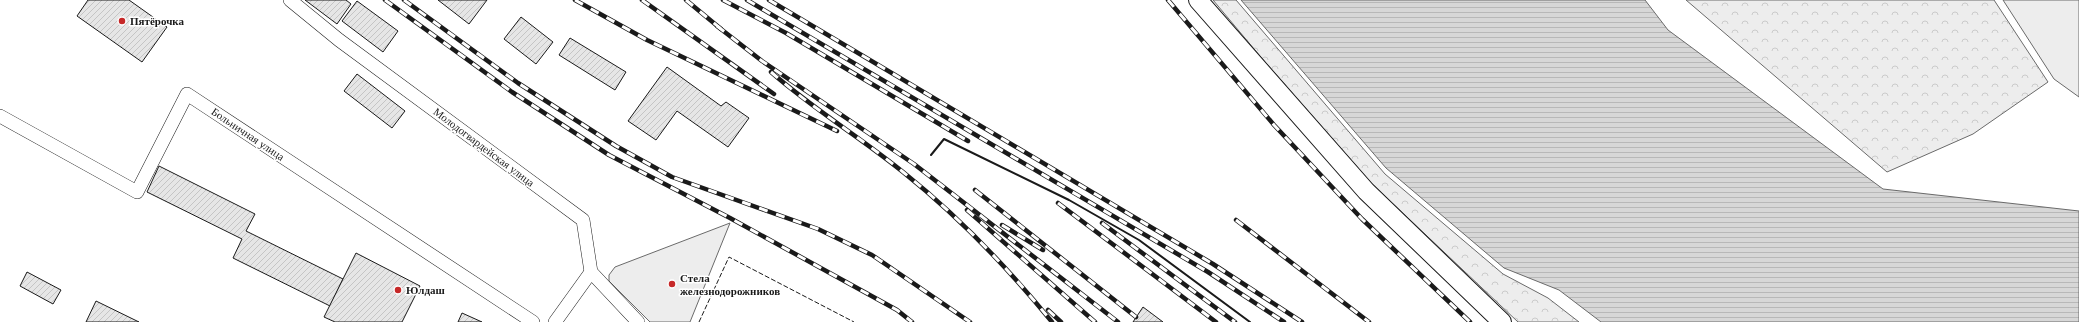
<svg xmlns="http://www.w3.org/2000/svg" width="2079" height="322" font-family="Georgia,serif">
<defs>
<pattern id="forest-crowns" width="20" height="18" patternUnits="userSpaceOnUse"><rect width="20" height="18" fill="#ededed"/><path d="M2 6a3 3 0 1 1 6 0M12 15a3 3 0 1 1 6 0" fill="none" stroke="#cbcbcb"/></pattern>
<pattern id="water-rules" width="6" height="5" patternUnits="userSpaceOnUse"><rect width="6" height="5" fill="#d7d7d7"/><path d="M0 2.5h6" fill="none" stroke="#b8b8b8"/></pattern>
<pattern id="building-hatch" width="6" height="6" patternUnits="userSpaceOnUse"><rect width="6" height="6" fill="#e6e6e6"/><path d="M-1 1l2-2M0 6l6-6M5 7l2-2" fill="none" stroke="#c5c5c5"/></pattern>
</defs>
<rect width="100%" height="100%" fill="#fff"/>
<g fill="#ededed" stroke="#6a6a6a">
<path d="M2003,0H2079V97L2054,79Z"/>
<path d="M730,223L690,322H650L609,281V275L615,267Z"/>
</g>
<g fill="url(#forest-crowns)" stroke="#6a6a6a">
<path d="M1213,0H1236L1385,174L1503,274L1548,298L1579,322H1518L1373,185L1265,62Z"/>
<path d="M1686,0H1994L2048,82L1973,134L1887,172Z"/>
</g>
<path fill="url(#water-rules)" stroke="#6a6a6a" d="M1241,0H1645L1668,30L1883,189L2079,211V322H1601L1559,290L1504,268L1386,168Z"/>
<g fill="url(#building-hatch)" stroke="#1a1a1a">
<path d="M88,0H129L167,27L142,62L77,16Z"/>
<path d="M305,0H346L351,4L337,24Z"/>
<path d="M438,0H487L469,24Z"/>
<path d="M357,1L398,31L383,52L342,21Z"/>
<path d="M521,17L553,42L536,64L504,39Z"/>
<path d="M570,38L626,72L615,90L559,55Z"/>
<path d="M667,67L721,106L726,102L749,118L728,147L677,111L656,140L628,121Z"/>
<path d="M357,74L405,111L392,128L344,91Z"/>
<path d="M159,166L255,214L246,231L343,279L330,306L233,258L242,239L147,192Z"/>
<path d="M356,253L420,286L402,322H335L324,317Z"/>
<path d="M27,272L61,290L53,304L20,286Z"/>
<path d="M96,301L139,322H86Z"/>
<path d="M1143,307L1163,322H1133Z"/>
<path d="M462,313L482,322H458Z"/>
</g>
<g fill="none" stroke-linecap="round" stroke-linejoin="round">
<g stroke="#1a1a1a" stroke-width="14">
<g id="minor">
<path d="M290,0L339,40L583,220L591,272L638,322"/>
<path d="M0,116L137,192L187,94L533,322"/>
<path d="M555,322L591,272"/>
</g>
</g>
<g stroke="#1a1a1a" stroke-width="20">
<path id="secondary" d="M1198,0L1366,191L1502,322"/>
</g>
<use href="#minor" stroke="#fff" stroke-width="13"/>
<use href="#secondary" stroke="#fff" stroke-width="18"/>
<g stroke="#1a1a1a" stroke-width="4.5">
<g id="rail">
<path d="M385,0L512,92L609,155L730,218L897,310L912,322"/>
<path d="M404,0L518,83L616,146L672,177L818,229L872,255L970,322"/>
<path d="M575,0L647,40L837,131"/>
<path d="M642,0L774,94"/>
<path d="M686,0L721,29"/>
<path d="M723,0L786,33L968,141"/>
<path d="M747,0L1208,272L1284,322"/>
<path d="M769,0L1213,264L1302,322"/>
<path d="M1168,0L1274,125L1362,219L1470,322"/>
<path d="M717,26L762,61L914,164L1118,322"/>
<path d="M771,72C813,109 860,137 903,172C958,216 1008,268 1052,322"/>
<path d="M975,190L1136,317"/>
<path d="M1058,203L1216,322"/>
<path d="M967,210L1095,322"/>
<path d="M1236,220L1369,322"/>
<path d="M1102,223L1235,322"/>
<path d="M1002,225L1043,250"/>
<path d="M1048,310L1061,322"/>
</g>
</g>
<use href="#rail" stroke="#fff" stroke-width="3" stroke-dasharray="9" stroke-linecap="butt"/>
<path stroke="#1a1a1a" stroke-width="1" stroke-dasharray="5 2" stroke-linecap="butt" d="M699,322L729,257L854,322"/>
<path stroke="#1a1a1a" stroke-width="2" d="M931,155L944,139L1069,200L1139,240L1250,322"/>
</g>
<g fill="#c62828" stroke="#fff" stroke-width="1.5">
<circle cx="122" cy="21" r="4"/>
<circle cx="672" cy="284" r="4"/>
<circle cx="398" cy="290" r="4"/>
</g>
<g text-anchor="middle" stroke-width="3" stroke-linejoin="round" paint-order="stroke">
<g font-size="11" font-weight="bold" fill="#1a1a1a" stroke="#fff" text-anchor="start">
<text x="130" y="25">Пятёрочка</text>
<text x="680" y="282">Стела<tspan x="680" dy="13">железнодорожников</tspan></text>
<text x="406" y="294">Юлдаш</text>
</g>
<g font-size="11" fill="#1a1a1a" stroke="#fff">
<text transform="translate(248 134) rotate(34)" y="4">Больничная улица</text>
<text transform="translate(484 147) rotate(37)" y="4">Молодогвардейская улица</text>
</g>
</g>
</svg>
